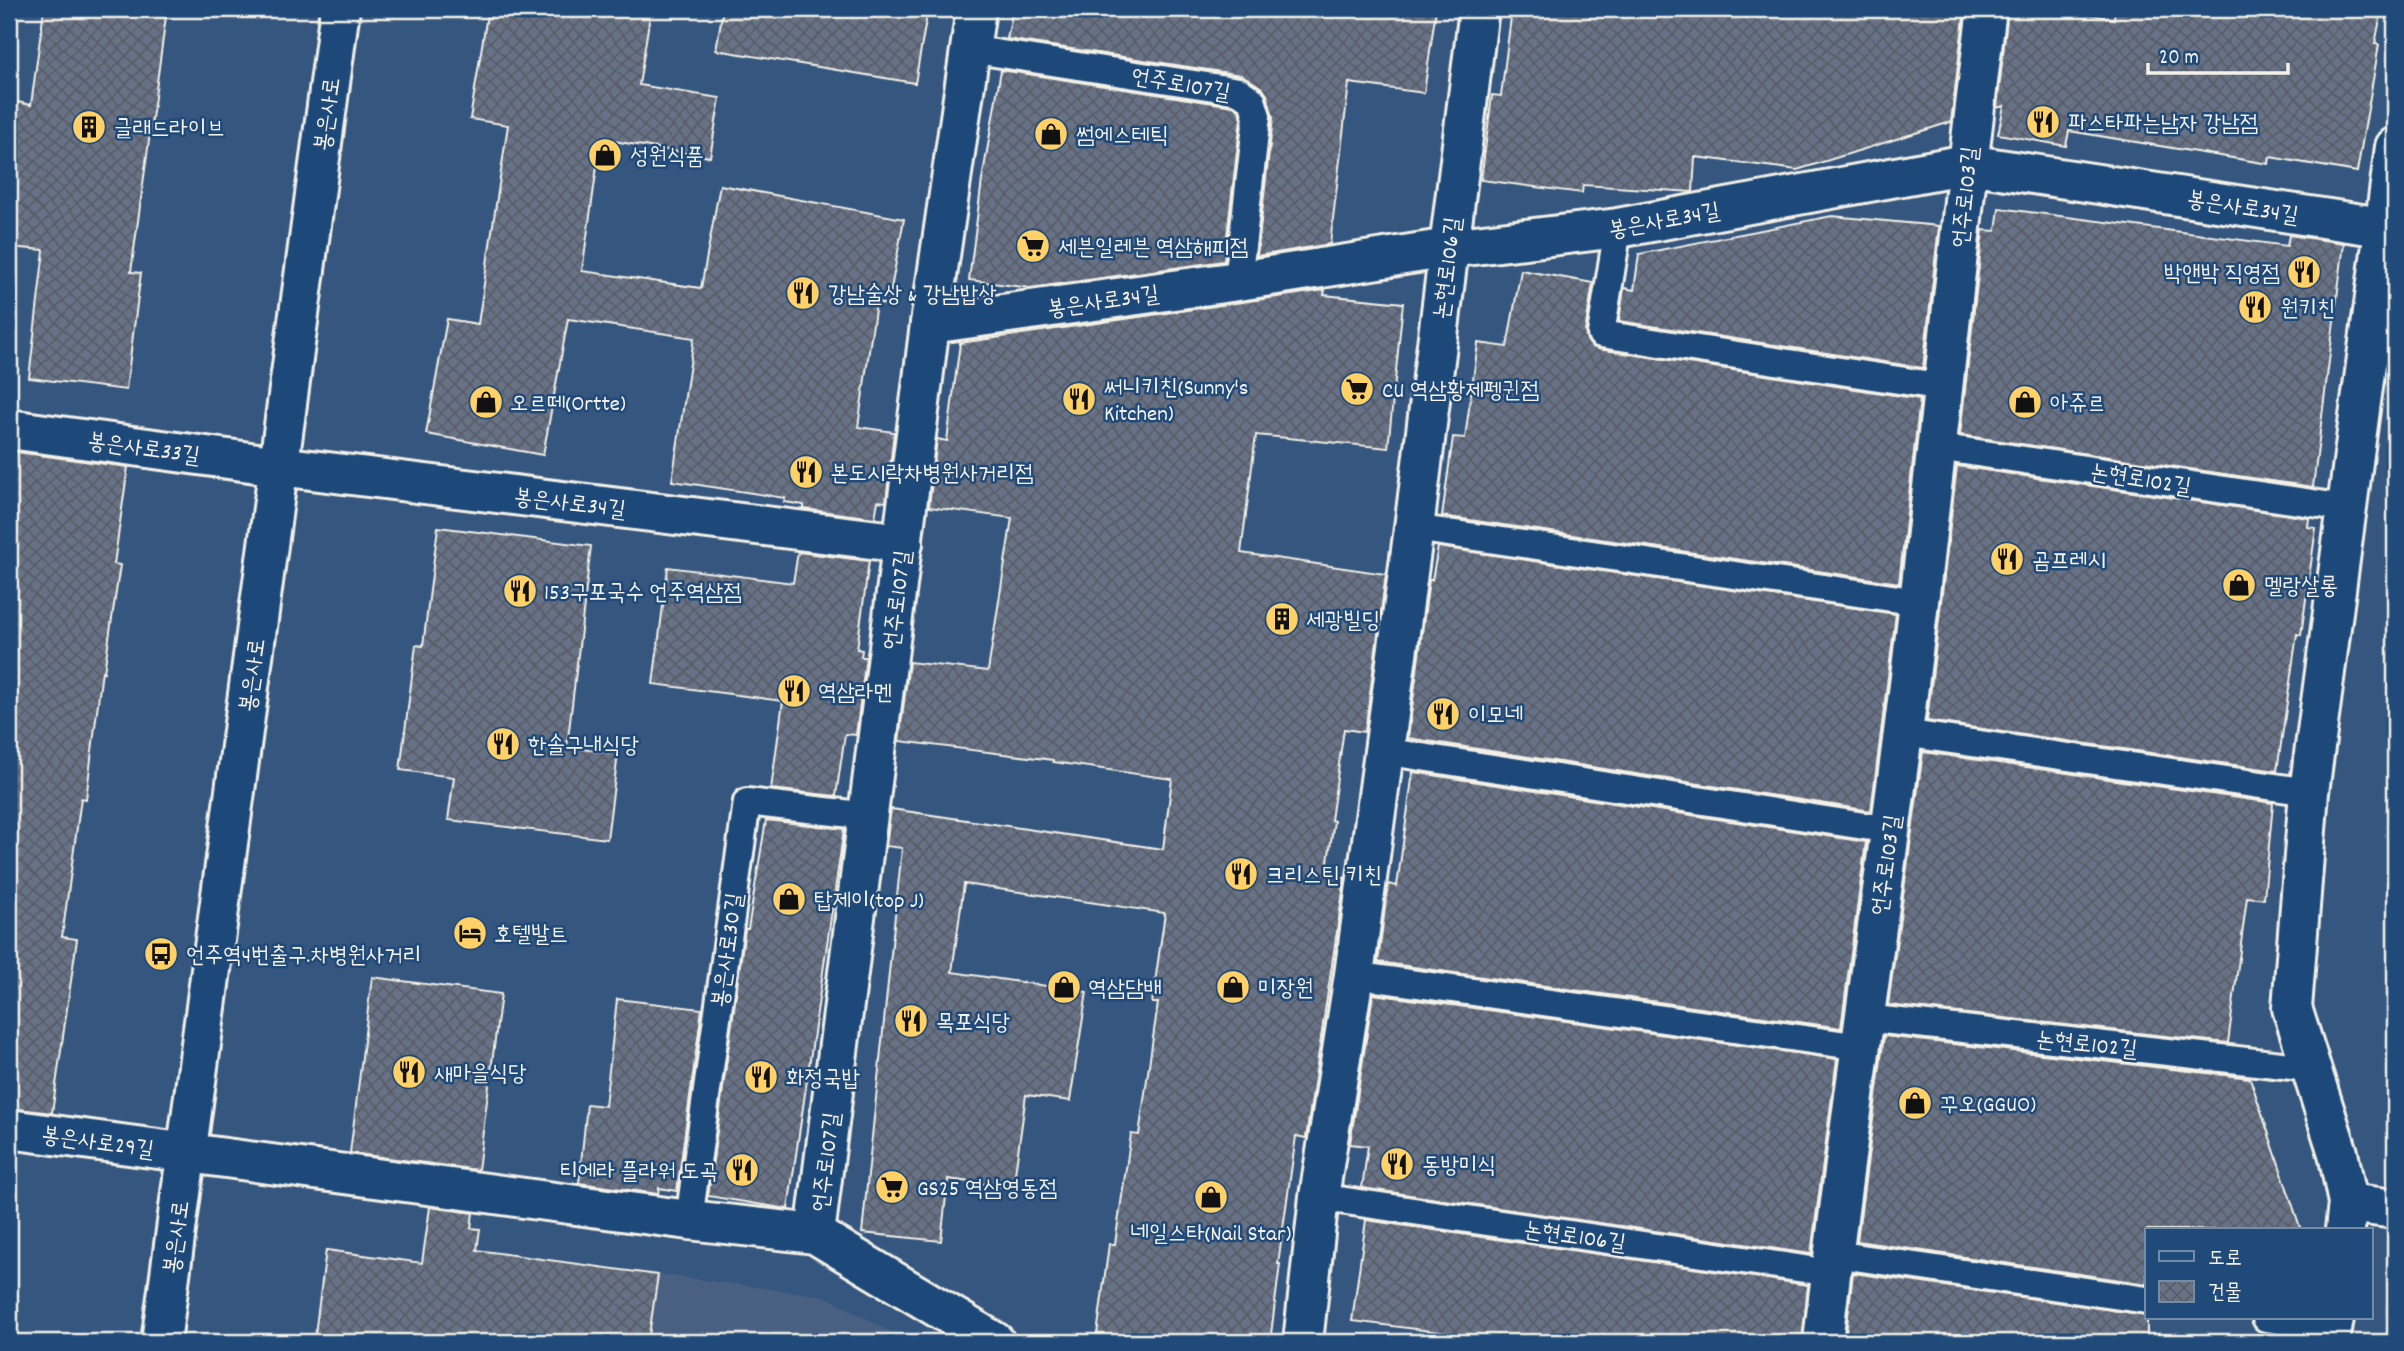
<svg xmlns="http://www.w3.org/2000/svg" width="2404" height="1351" font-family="Dekko,'Poor Story',sans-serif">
<defs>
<pattern id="building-cross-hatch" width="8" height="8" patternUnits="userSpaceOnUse" patternTransform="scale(1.75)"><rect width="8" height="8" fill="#687287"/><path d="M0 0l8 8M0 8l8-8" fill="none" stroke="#585d66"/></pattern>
</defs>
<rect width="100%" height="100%" fill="#35567e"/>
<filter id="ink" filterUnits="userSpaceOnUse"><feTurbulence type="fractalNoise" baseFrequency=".0143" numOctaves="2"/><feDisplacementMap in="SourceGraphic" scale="14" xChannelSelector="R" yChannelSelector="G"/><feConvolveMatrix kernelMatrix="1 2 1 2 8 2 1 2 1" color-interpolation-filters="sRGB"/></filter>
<g filter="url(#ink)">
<path fill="#486183" d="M476,1250L825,1296L909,1342H464Z"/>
<g fill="url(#building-cross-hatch)" stroke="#f4f1e8" stroke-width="2">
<path d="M44,9H167L131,272L141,273L126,390L29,378L44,250L9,247V100L31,105Z"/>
<path d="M488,9H651L639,85L720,98L710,157L601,139L582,271L701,288L720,185L904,219L888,305L876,303L858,427L894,432L886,502L878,501L875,518L804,509V505L784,502L785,498L672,481L694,338L568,319L543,455L426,434L447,319L478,324L508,125L470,119Z"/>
<path d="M723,9H928L915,83L716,50Z"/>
<path d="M1013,9H1436L1424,93L1349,83L1330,244L1257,256L1273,118L1267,95L1262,88L1241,75L1007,39Z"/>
<path d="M1512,9H1965L1951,122L1797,170L1695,157L1693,192L1583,185L1582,193L1481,180L1492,95L1501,96Z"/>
<path d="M2008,9H2060L2114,19L2115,9H2382L2375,44L2379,45L2357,172L2270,157L2269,164L2069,131L2066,146L1998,134L2004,106L1997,108Z"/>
<path d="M1001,70L1233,106L1239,110L1241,118L1224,261L1030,288L969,280L982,180Z"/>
<path d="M1999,208L2287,246L2289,235L2344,243L2313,487L1960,435L1983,230L1996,231Z"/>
<path d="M1832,216L1939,226L1923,368L1619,321L1624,288L1634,290L1639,254Z"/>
<path d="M1521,270L1593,283L1585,332L1587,340L1592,347L1598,349L1920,399L1899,583L1442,516L1453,437L1465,438L1478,343L1507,347Z"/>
<path d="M1325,290L1324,295L1403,303L1388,448L1256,435L1241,553L1386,574L1365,732L1344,729L1331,820L1334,821L1326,875L1345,878L1306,1138L1296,1136L1278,1264H1280L1270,1342H1096L1109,1244H1115L1131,1134L1139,1135L1158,1003H1152L1165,913L964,884L952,972L1087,992L1070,1101L1026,1095L1013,1188L948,1179L941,1241L862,1233L902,848L886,846L891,809L1163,849L1172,779L1053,762V760L899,741L909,662L988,671L1012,518L929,507L937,439L947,441L960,343Z"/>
<path d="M9,451L128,467L114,564L120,565L104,672L102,671L86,799L81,798L62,937L77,939L52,1113L9,1108Z"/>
<path d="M1957,466L2309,518L2308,527L2316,528L2301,635L2297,634L2277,771L1927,721Z"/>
<path d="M438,527L591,546L567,747L618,754L607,839L448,820L454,777L400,770L416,645L423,646Z"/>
<path d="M1438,547L1896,614L1871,811L1408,738L1429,580H1432Z"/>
<path d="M798,552L869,561L857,649L862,650L861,657H866L856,735L845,734L836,796L771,789L783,701L653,684L668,567L793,583Z"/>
<path d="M1923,752L2273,803L2264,899L2247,897L2228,1043L1888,1005Z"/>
<path d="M1413,772L1866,842L1841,1028L1378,962L1388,884L1397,886Z"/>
<path d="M766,820L844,829L788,1209L708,1196L745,929H748Z"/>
<path d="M372,977L501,994L478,1170L350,1153Z"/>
<path d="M1373,994L1837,1059L1811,1254L1362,1188L1368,1146L1350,1144Z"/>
<path d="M617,999L702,1009L677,1191L659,1188L658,1194L579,1183L587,1104L605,1106Z"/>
<path d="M1884,1036L2250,1078L2301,1230H2147V1284L1857,1241Z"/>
<path d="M430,1207L473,1213L471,1228L480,1229L477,1250L658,1275L648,1342H314L326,1250L422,1263Z"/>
<path d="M1366,1220L1808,1285L1802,1342H1470L1471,1336L1352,1321Z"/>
<path d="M1853,1273L2147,1315V1342H1845Z"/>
</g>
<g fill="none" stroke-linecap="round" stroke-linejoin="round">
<g stroke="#f4f1e8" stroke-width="32">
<g id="service">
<path d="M969,49L1239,91L1252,100L1257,116L1238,281"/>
<path d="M1618,228L1601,334L1944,387"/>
<path d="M1937,447L2346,508"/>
<path d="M1414,528L1919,602"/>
<path d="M1903,733L2309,792"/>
<path d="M1383,751L1890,830"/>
<path d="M1354,975L1861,1047"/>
<path d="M1865,1018L2309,1068"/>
<path d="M1319,1197L1831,1273"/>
<path d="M689,1220L747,802L869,816"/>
<path d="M1834,1254L2147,1300"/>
<path d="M2266,1318L2332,1328"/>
</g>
</g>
<g stroke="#f4f1e8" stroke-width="44">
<g id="minor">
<path d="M930,324L1238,281L1449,248L1618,228L1967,164L2395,229"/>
<path d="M9,429L279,466L903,543"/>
<path d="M9,1129L689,1220L815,1234L995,1342"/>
<path d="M2348,1203L2395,1209"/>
<path d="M2345,1230L2348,1203L2338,1153L2292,1008L2309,792L2395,147"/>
<path d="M815,1234L930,324L976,9"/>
<path d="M1303,1342L1319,1197L1354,975L1414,528L1479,9"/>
<path d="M1823,1342C1846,1139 1877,936 1903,733C1934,492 1956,250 1987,9"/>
<path d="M2330,1342L2334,1318"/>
</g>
</g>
<g stroke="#f4f1e8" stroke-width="44">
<path id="secondary" d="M161,1342L340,9"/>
</g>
<use href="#service" stroke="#1f4a7a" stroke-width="26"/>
<use href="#minor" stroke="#1f4a7a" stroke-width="38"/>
<use href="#secondary" stroke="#1f4a7a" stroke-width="38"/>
</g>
</g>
<defs>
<g id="restaurant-disc" transform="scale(1.75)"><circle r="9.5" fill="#ffd166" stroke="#1f4a7a"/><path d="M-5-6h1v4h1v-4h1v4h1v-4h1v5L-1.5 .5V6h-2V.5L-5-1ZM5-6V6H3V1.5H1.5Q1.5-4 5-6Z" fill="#111"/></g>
<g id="building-disc" transform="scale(1.75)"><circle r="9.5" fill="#ffd166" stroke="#1f4a7a"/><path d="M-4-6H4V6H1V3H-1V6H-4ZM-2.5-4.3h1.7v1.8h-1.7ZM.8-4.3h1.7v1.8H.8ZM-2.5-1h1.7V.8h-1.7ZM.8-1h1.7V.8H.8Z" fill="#111"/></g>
<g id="shop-disc" transform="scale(1.75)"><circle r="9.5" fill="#ffd166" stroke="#1f4a7a"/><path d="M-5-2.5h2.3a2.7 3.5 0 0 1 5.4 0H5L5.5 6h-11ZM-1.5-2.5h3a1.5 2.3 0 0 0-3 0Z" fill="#111"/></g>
<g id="supermarket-disc" transform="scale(1.75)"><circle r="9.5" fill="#ffd166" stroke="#1f4a7a"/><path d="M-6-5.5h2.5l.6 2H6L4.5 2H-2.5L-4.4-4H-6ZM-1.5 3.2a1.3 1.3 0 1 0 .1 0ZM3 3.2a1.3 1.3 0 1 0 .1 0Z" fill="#111"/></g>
<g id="hotel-disc" transform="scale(1.75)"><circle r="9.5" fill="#ffd166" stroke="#1f4a7a"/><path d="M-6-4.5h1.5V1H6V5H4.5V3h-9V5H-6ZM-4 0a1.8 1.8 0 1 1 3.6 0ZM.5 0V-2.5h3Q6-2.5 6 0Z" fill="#111"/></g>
<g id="bus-disc" transform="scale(1.75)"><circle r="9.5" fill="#ffd166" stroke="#1f4a7a"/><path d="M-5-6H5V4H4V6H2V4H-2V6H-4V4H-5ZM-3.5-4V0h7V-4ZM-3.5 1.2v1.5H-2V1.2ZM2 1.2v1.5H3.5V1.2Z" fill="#111"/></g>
</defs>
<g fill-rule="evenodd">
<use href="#restaurant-disc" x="2043" y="122"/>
<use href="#building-disc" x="89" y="127"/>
<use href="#shop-disc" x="1051" y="134"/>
<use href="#shop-disc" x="605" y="155"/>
<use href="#supermarket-disc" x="1033" y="246"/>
<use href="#restaurant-disc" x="2304" y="272"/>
<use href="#restaurant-disc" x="803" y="293"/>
<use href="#restaurant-disc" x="2255" y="307"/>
<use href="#supermarket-disc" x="1357" y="389"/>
<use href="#restaurant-disc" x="1079" y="399"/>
<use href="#shop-disc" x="486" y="402"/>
<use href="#shop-disc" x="2025" y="402"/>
<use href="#restaurant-disc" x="806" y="472"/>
<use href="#restaurant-disc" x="2007" y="559"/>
<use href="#shop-disc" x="2239" y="585"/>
<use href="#restaurant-disc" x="520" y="591"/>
<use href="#building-disc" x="1282" y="619"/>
<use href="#restaurant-disc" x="794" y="691"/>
<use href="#restaurant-disc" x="1443" y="714"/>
<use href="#restaurant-disc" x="503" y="744"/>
<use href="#restaurant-disc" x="1241" y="874"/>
<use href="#shop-disc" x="789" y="899"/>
<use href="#hotel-disc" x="470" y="933"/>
<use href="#bus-disc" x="161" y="954"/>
<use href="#shop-disc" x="1064" y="987"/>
<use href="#shop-disc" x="1233" y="987"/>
<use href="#restaurant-disc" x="911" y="1021"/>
<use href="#restaurant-disc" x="409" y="1072"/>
<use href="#restaurant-disc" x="761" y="1077"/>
<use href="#shop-disc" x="1915" y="1103"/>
<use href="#restaurant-disc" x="1397" y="1164"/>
<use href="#restaurant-disc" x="742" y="1170"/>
<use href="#supermarket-disc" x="892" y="1187"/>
<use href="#shop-disc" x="1211" y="1197"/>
</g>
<g text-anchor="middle" stroke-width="5" stroke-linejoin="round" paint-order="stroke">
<g font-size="23" fill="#f4f1e8" stroke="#1f4a7a">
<text transform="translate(1181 83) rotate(10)" y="8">언주로107길</text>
<text transform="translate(326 114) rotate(-82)" y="8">봉은사로</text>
<text transform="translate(1964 197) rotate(-84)" y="8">언주로103길</text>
<text transform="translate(2243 206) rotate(9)" y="8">봉은사로34길</text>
<text transform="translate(1664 219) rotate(-10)" y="8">봉은사로34길</text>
<text transform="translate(1446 268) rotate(-83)" y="8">논현로106길</text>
<text transform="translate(1103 300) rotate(-8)" y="8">봉은사로34길</text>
<text transform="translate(144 447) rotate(8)" y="8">봉은사로33길</text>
<text transform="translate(2141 478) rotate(9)" y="8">논현로102길</text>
<text transform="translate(570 502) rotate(7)" y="8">봉은사로34길</text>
<text transform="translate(896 600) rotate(-83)" y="8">언주로107길</text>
<text transform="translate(251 675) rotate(-82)" y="8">봉은사로</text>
<text transform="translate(1885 865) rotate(-82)" y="8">언주로103길</text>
<text transform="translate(726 950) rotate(-82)" y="8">봉은사로30길</text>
<text transform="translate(2087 1043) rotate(6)" y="8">논현로102길</text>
<text transform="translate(98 1141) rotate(8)" y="8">봉은사로29길</text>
<text transform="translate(825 1162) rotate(-83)" y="8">언주로107길</text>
<text transform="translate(1575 1235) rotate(8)" y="8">논현로106길</text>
<text transform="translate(175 1237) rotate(-82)" y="8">봉은사로</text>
</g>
<g font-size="23" fill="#f4f1e8" stroke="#1f4a7a" text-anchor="start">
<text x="2068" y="130">파스타파는남자 강남점</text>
<text x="114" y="135">글래드라이브</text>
<text x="1076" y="142">썸에스테틱</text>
<text x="630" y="163">성원식품</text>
<text x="1058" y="254">세븐일레븐 역삼해피점</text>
<text x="2280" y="280" text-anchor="end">박앤박 직영점</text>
<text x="828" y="301">강남술상 &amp; 강남밥상</text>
<text x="2280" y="315">원키친</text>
<text x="1104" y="394">써니키친(Sunny's<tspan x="1104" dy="26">Kitchen)</tspan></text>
<text x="1382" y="397">CU 역삼황제펭귄점</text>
<text x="510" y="410">오르떼(Ortte)</text>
<text x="2050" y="410">아쥬르</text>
<text x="830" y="480">본도시락차병원사거리점</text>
<text x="2032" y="567">곰프레시</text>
<text x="2264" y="593">멜랑살롱</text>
<text x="544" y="599">153구포국수 언주역삼점</text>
<text x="1306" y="627">세광빌딩</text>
<text x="818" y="699">역삼라멘</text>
<text x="1468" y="722">이모네</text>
<text x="528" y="752">한솔구내식당</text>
<text x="1266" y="882">크리스틴 키친</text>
<text x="814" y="907">탑제이(top J)</text>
<text x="494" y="941">호텔발트</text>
<text x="186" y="962">언주역4번출구.차병원사거리</text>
<text x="1088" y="995">역삼담배</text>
<text x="1258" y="995">미장원</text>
<text x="936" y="1029">목포식당</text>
<text x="434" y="1080">새마을식당</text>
<text x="786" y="1085">화정국밥</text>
<text x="1940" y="1111">꾸오(GGUO)</text>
<text x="1422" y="1172">동방미식</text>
<text x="718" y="1178" text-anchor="end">티에라 플라워 도곡</text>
<text x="917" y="1195">GS25 역삼영동점</text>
<text x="1211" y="1240" text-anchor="middle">네일스타(Nail Star)</text>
</g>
</g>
<rect width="2404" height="1351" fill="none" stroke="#1f4a7a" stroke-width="35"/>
<rect x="18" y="18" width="2369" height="1316" fill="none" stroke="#f4f1e8" stroke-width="2.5" filter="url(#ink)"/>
<rect x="2145" y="1228" width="228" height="91" fill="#1f4a7a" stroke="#748da6" stroke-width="2"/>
<rect x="2159" y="1251" width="35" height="10" fill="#1f4a7a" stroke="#748da6" stroke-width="2"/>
<text x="2208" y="1264" font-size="21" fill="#f4f1e8">도로</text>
<rect x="2159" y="1281" width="35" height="21" fill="url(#building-cross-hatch)" stroke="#748da6" stroke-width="2"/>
<text x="2208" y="1298" font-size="21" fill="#f4f1e8">건물</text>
<path d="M2148 63v10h140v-10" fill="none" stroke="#f4f1e8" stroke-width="3.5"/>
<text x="2159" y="63" font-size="21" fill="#f4f1e8" stroke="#1f4a7a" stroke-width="5" paint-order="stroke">20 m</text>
</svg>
